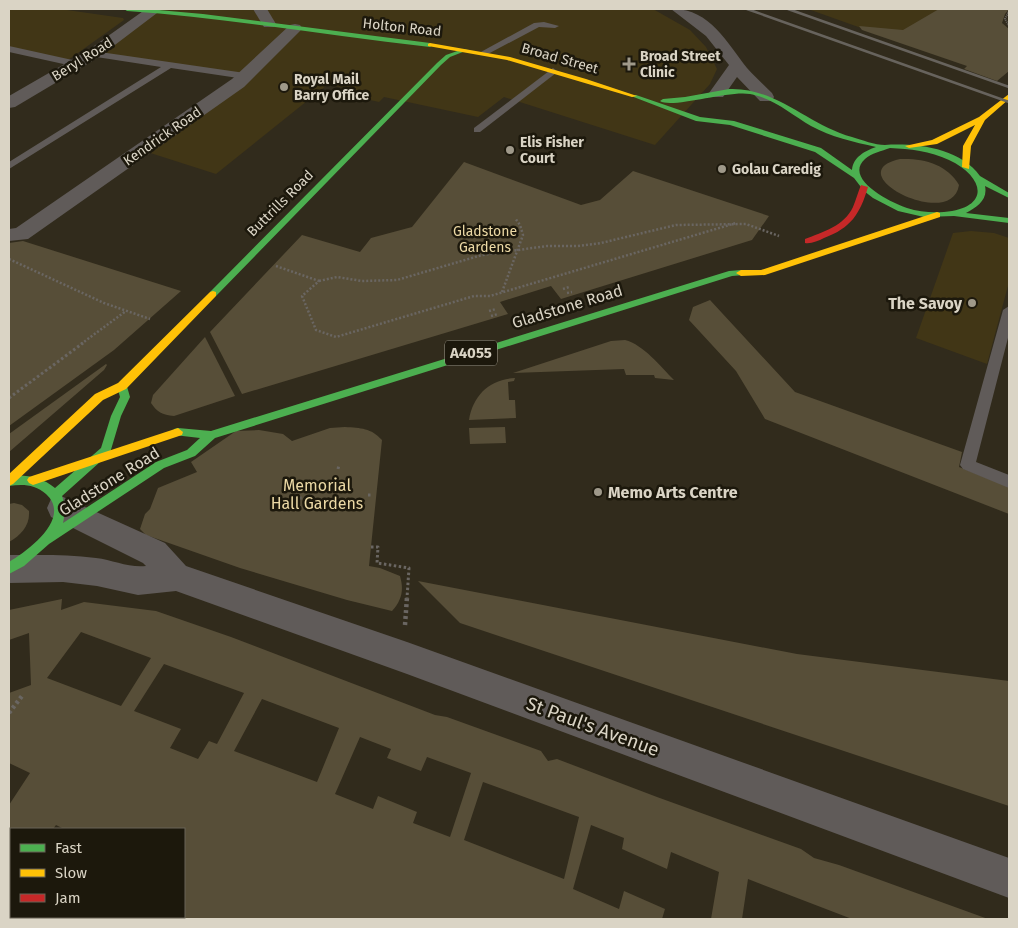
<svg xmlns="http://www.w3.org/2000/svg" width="1018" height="928" font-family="'Fira Sans',sans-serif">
<rect width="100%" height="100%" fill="#312b1c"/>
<g fill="#413616">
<path d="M9,9H60L123,18L124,20L68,60L9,48Z"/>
<path d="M127,9H653L690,30L706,47L717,69L710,84L655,145L504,97L478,117L384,97L379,102L339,93L342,87L327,85L216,174L141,150L245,77L93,54L152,10Z"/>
<path d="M808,9H949L892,39Z"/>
<path d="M971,231L994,233L1009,238V282L987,364L916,338L953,233Z"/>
</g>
<g fill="#574e38" fill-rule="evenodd">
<path d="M939,9H1009L1005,14L1002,23L1009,29V71L997,81L964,69L967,66L862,30L859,26L903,30Z"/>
<path d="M900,159C923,158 947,164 959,185C952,232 836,173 900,159Z"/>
<path d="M464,162L581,205L600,200L633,171L769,216L752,240L561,299L551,286L500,302L508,314L242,394L210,332L302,235L360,252L371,238L412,227Z"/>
<path d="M23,241L181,291L114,350L9,426V243Z"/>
<path d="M710,300L795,392L962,452L959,467L1009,487V514L765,419L736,371L689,320L693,307Z"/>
<path d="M205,337L235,396L174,416C162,415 157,412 151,403L153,395Z"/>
<path d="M625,340C644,345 660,366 674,380L655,378L654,375H626L624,369L513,373L611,341Z"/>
<path d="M106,364L107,365L104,370L9,452V434Z"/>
<path d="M515,378L514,381L508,382L509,400H515L516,418L469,420C473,395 490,379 515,378Z"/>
<path d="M345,427C361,428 371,428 382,440L369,566L380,568L400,576C404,590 402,600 392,611L347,600L240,568L146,535L140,529L145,514L150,509L158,488L197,472L191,462L236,431L259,430L283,434L292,441L330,428Z"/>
<path d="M505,427L506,443L470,444L469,428Z"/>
<path d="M14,503L22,505L29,511C30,526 21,535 9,542V504Z"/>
<path d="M418,581L797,654L1009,681V806L460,623Z"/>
<path d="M62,599L61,610L84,602L156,611L231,637L435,715L447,717L541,751L548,761L557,759L657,797L801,849L814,858L839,865L988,919H852L748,879L742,919H711L719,872L671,852L667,869L622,849L624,838L591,825L573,889L619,909L624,891L665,909L662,919H121L122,917H184V829H64L56,825L53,829H11V871L9,870V805L30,773L9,763V693L31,685L29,633L9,640V610ZM81,632L151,658L121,706L47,678ZM164,664L244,693L217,744L209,741L198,759L170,748L181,729L134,711ZM262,699L339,728L317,782L234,751ZM360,737L391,749L387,758L421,771L427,757L471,773L450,837L413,823L417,812L378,796L373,809L335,794ZM483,782L579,817L564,879L464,840Z"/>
</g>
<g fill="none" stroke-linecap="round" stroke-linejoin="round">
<path stroke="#6a6662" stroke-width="2" stroke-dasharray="1 1" stroke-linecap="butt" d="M1009,11L1005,19L1009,26"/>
<g stroke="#6a6662" stroke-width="2.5" stroke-dasharray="2 2" stroke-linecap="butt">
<path d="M9,259L104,303L150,319"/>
<path d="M276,266L319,281L302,296L316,330L336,337L474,296H490L736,223"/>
<path d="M319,281L337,277L362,281L397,280L482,255L547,246H578L601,243L676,225L746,224L779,236"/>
<path d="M563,289L569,287"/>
<path d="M502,292L523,235L520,225L515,218"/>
<path d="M567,293L572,292"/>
<path d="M489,311L496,309"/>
<path d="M491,316L498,314"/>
<path d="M81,344L126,311"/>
</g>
<g stroke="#6a6662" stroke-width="3" stroke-dasharray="2.5 2.5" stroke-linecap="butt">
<path d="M9,398L83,343"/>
<path d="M338,469L339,465"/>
<path d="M368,495H373"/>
<path d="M299,498H303"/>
<path d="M371,547H378L377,563L409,568L407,598"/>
</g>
<g stroke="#6a6662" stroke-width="4.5" stroke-dasharray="3 3" stroke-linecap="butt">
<path d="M405,625L407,597"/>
<path d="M9,713L22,696"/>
</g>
<g fill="#605b59" fill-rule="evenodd">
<path d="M544,22L559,26L555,28L539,27L486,55L479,53L534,23Z"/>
<path d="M9,46L77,61L81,64L77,67L9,52Z"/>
<path d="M93,51L245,73L249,76L245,79L171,68L9,169V162L161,67L90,56V52Z"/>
<path d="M553,68L557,71L556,73L480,132H474V128Z"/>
<path d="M1009,306V334L976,462L1009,475V488L963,469L960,465L1003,310Z"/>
</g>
<g fill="#605b59" fill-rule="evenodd">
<path d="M146,9L161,10L99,57L15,107L9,108V96L87,51Z"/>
<path d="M253,9H267L276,24L274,27H264Z"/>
<path d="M671,9C708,7 727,42 747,68C755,77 764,85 772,93L774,97L772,101H760L737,77L723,97H711L709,93L729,65L706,36Z"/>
<path d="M295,24L300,25L302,28L300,31L244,87L28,239L9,241V229L16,228L232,79L290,25Z"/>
<path d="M61,496L165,543L186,566L407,642L1009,858V898L407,674L176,591L138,595L97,586L63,582L9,583V555C38,555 67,554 96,558C113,560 129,568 146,566L143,563L51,517L47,508L51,499Z"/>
</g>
<g fill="#4caf50" fill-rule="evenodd">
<path d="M124,9H147L203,14L430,43L433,45L430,47C329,36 229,18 127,11Z"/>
<path d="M463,49L468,50L450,57L441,65L216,296H210V292L437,63L446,55Z"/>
<path d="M729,89C776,87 808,125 852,137C862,140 875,145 885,145C916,143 960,148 980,176L1009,193V198L985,186C988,200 977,207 966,213L1009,218V223L954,216L924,217L898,211L873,198L864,191L854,178L815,152L730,125L696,121L631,96L636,95L700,117L734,121L821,148L852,170C853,157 865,151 876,147C854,142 831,137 811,126C792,115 773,98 750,94C728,90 672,109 660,101L663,99L685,97ZM890,148C910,149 930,151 949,160C985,177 991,208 944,212C932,213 919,212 907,208C891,203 843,179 865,159C871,153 882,151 890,148Z"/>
<path d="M741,270L746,273L744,275L732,276L215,438L195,456L164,468L49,544L24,566L9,574V562C29,550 72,518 46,494C35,484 22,484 9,486V476C26,474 42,477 55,488L101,448L111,416L120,397L117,386L118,383H126L130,397L121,416L110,453L62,496L66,508L63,523L156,462L187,450L200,438L174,435L173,432L174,429L178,428L211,431L729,271Z"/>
</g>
<g fill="#ffc107" fill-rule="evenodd">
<path d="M430,43L510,57L586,79L637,96L632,97L507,60L428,46V44Z"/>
<path d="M1009,94V99L985,120L971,146L969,169L962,167L963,146L975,125L937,144L909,148L905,146L932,140L979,117Z"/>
<path d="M937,212L940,213V217L765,275L741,276L736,273L741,270H761Z"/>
<path d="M213,291L216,292V296L126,389L103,400L13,484L9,486V474L95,394L118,383L210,292Z"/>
<path d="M178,428L183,432L182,435L33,485L29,483L27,480L29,477Z"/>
</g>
<path fill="#c62828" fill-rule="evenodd" d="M861,185L868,187C860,214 851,228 824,238C818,241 811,244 805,243V239C823,232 844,226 853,207C856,200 858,192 861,185Z"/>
<g stroke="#67635d" stroke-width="2.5">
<path d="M747,9L1009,102"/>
<path d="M788,9L1009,87"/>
</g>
</g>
<g fill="#9f998a" stroke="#1c180c" stroke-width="2">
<path d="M626.5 56.5h5v5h5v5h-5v5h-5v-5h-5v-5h5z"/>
<circle cx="284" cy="87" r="5"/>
<circle cx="510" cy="150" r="5"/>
<circle cx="722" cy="169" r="5"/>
<circle cx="972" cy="303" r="5"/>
<circle cx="598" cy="492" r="5"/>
</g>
<g text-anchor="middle" stroke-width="5" stroke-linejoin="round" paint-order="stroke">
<g font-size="14" fill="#dad4c5" stroke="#1c180c">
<text transform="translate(402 27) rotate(6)" y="5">Holton Road</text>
<text transform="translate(560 58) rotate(16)" y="5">Broad Street</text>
<text transform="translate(82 59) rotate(-32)" y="5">Beryl Road</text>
<text transform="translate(162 136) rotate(-35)" y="5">Kendrick Road</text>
<text transform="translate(280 203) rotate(-45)" y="5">Buttrills Road</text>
</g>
<g font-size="14" font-weight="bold" fill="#dad4c5" stroke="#1c180c" text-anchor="start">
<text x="640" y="61">Broad Street<tspan x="640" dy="16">Clinic</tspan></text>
<text x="294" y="84">Royal Mail<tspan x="294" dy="16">Barry Office</tspan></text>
<text x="520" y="147">Elis Fisher<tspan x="520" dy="16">Court</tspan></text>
<text x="732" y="174">Golau Caredig</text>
</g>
<g font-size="14" fill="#ecd9a5" stroke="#1c180c">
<text x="485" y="236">Gladstone<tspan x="485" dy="16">Gardens</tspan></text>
</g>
<rect fill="#1c180c" stroke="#a19c8e" stroke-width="1" x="445" y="340.5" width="52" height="25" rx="4"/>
<g font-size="15" font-weight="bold" fill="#dad4c5">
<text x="471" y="358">A4055</text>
</g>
<g font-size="16" font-weight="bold" fill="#dad4c5" stroke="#1c180c" text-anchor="end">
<text x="962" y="309">The Savoy</text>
<text x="608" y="498" text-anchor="start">Memo Arts Centre</text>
</g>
<g font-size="16" fill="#dad4c5" stroke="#1c180c">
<text transform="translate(567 306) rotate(-17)" y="6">Gladstone Road</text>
<text transform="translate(109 481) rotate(-32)" y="6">Gladstone Road</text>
</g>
<g font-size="16" fill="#ecd9a5" stroke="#1c180c">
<text x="317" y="491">Memorial<tspan x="317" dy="18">Hall Gardens</tspan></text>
</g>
<g font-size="19" fill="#dad4c5" stroke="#1c180c">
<text transform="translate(593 726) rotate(20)" y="7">St Paul's Avenue</text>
</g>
</g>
<rect width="1018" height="928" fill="none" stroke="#dad4c5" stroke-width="20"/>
<rect x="10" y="828" width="175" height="90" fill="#1c180c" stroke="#686356"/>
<rect x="20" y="844" width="25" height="8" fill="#4caf50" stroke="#686356"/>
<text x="55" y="853" font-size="15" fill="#dad4c5">Fast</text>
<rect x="20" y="869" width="25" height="8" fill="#ffc107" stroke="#686356"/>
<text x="55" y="878" font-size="15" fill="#dad4c5">Slow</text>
<rect x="20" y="894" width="25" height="8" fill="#c62828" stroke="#686356"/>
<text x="55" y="903" font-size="15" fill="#dad4c5">Jam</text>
</svg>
